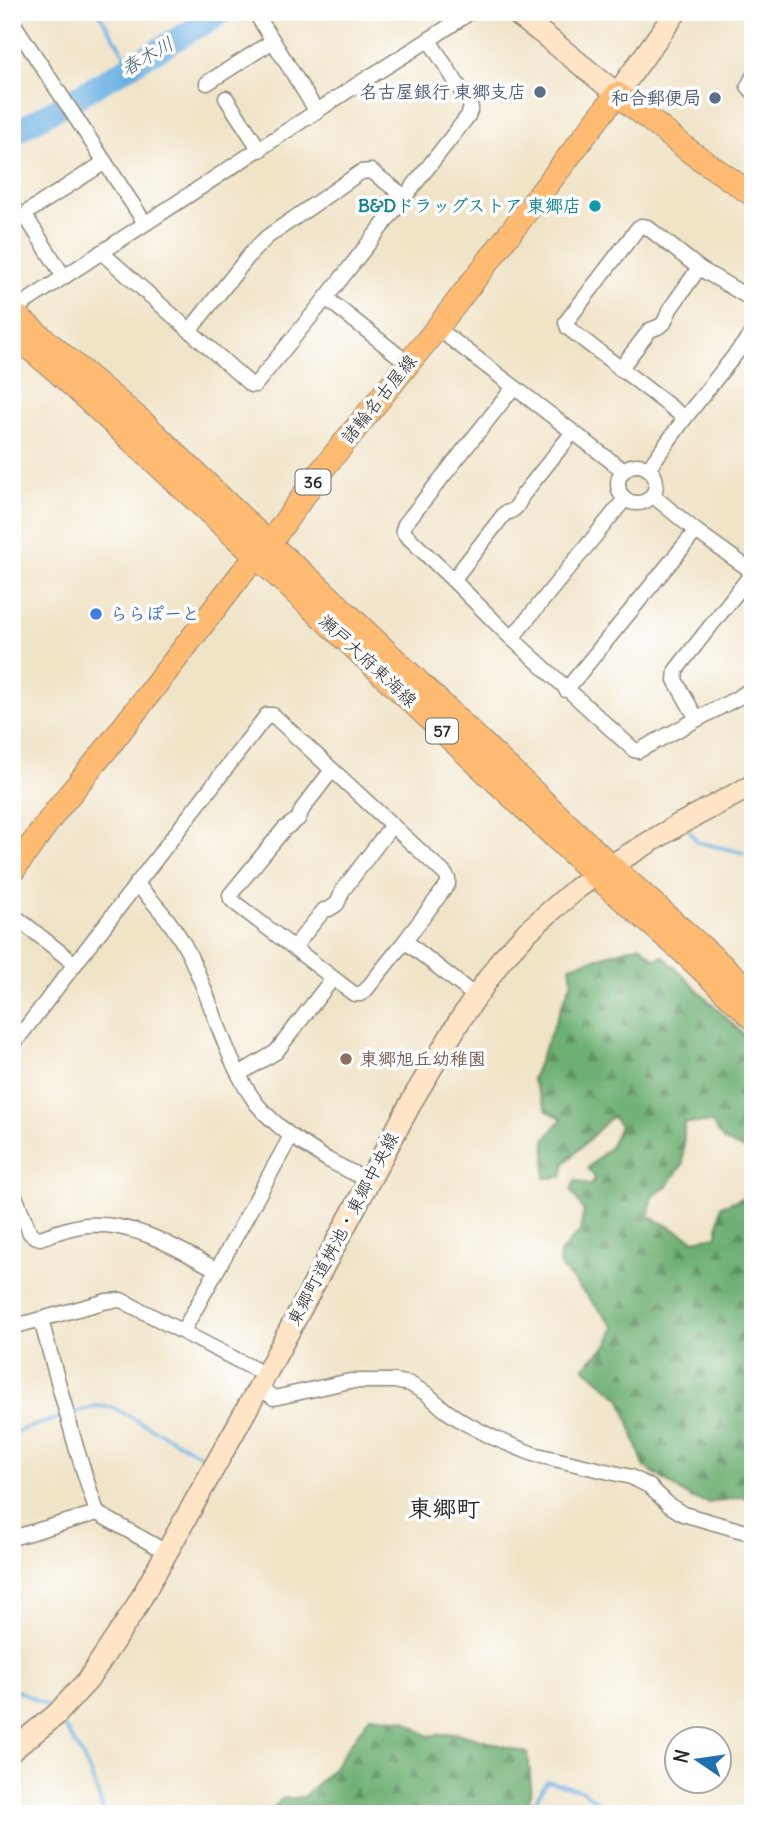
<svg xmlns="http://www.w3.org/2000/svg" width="765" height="1826" font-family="Delius,'Klee One',sans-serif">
<defs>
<pattern id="forest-firs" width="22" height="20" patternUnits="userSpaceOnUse" patternTransform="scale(1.75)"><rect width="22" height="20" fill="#6eb073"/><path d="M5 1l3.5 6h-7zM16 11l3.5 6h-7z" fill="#5b8f5f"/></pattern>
</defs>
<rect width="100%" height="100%" fill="#fff"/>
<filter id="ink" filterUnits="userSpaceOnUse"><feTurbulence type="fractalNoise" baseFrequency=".0143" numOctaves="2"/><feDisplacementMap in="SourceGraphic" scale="14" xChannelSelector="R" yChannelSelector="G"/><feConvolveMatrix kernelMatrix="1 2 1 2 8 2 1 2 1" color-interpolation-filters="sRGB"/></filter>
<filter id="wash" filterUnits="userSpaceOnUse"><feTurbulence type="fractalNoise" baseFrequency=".00686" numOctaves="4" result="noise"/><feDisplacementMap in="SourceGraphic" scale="28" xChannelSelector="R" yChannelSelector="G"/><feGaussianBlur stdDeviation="1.57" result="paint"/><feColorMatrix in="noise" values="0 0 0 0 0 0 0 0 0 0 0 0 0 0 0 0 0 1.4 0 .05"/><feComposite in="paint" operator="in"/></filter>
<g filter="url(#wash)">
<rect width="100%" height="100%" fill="#f0e4c7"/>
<g fill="url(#forest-firs)" stroke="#4c6e4f" stroke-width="2">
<path d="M640,945L655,959L663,956L751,1042L743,1130L753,1137V1153L724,1141L712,1123H684L683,1164L666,1187L651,1198L649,1216L694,1240L717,1236L721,1206L748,1196L753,1197V1501L742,1497L709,1503L691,1498L644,1466L621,1399L584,1367L609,1343L614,1326L559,1265L560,1253L580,1231L584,1211L571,1190L575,1180L591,1186L595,1178L588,1168L611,1146L620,1126L612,1116L565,1163L562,1177L545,1178V1140L562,1118L547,1111L532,1079L572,981L570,966Z"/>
<path d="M370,1716L404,1720L428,1736L456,1733L528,1753L531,1786L527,1814H268L281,1799L303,1797L331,1771Z"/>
</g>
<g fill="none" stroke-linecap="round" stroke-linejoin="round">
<g stroke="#6cb1e2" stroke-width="3.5">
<path d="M98,12L131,65"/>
<path d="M690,831L697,842L753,855"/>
<path d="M71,1414L96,1406L112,1407L207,1458"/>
<path d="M12,1433L64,1416"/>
<path d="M195,1477L242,1395"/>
<path d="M12,1688L46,1705L50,1709"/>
<path d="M59,1720C81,1748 95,1780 104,1814"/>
<path d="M539,1814L531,1808L547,1781L582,1790L606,1808L619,1814"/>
</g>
<g stroke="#6cb1e2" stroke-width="23">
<path d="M72,100L223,12"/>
<path d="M12,134L63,105"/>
</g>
</g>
</g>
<g filter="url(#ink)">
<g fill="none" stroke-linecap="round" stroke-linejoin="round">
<g stroke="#8e8879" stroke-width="17">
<g id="street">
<path d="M255,12L317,112"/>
<path d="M12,21L145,223"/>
<path d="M753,77L748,86L753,92"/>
<path d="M207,83L273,41"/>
<path d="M226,98L260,150"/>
<path d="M101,252L251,385H255L326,298L468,116L471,108L469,102L429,40"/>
<path d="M64,277L26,217L29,211L105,162"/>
<path d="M326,298L409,364"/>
<path d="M12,311C125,237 238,164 349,90C389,64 431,40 470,12"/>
<path d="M437,328L624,471"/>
<path d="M190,330L252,252L267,237L361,172L371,171L404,196"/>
<path d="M620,369L650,330L658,327L664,323L670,309L699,268"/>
<path d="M514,387L405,524L403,530L405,534L453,580L506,633L634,750L638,751L741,696L753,687"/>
<path d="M685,418L753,332"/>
<circle cx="637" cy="484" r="19"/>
<path d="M648,469L685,418L568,328L566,322L638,228L641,226L647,227L699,268L753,300"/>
<path d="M652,495L696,531L753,572"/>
<path d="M453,580L505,513C515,512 518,505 522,496L573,432"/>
<path d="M512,638L625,499"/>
<path d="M566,690L696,531"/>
<path d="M697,719L675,680L676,670L753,572"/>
<path d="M136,884C157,905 175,926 188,952C213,1001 224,1059 256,1103C266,1116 279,1126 291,1136L217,1270"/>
<path d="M12,914L75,964L12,1046"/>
<path d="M405,941L475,996"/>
<path d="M294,947L324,910L329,909L337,904L343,890L392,825"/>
<path d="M75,964L267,715H273L445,874L448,879V884L405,941L365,991L360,994H354L235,903L231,899L230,895L284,829L298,819L303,808L332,770"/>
<path d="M239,1074L276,1052L333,978"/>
<path d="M291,1136L328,1160L369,1181"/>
<path d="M12,1189L30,1233L34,1236L40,1238C55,1233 72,1226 88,1225C136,1222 176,1248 217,1270L183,1331"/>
<path d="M41,1320L76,1447L97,1513"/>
<path d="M12,1327L107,1301L121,1300L264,1374"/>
<path d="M259,1387L274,1398L350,1381H394L410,1384L427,1394L445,1410L463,1422L494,1438L533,1454L631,1477L649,1486L669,1505L683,1514L753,1534"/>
<path d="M12,1538L97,1513L168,1553"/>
</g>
</g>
<g stroke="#8e8879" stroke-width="24">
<g id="secondary">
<path d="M514,12L543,34L617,94L676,12"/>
<path d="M12,1750L56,1715L88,1680L135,1609L259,1387L414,1097L460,1020L501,960L528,931L576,889L595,875L678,825L753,785"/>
</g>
</g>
<g stroke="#8e8879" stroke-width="25">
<g id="primary">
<path d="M12,312L146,425L269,544L320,588L611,866L753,993"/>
<path d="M12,334L59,373L326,621L595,875L681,950L753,1018"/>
<path d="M12,872L56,811L108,747L242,573L269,544L322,470L437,328L617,94L692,153L753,195"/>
</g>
</g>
<use href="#street" stroke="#fff" stroke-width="14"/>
<use href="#secondary" stroke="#ffe4c6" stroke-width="21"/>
<use href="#primary" stroke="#ffbb71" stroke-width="23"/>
</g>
</g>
<g fill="#5c6f8a" stroke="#fff" stroke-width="2.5">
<circle cx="540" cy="92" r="7"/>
<circle cx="715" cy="98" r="7"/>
</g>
<circle fill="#0f9aa8" stroke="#fff" stroke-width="2.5" cx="595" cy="206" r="7"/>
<circle fill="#3f7fe0" stroke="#fff" stroke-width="2.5" cx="96" cy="614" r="7"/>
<circle fill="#8d6e63" stroke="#fff" stroke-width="2.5" cx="346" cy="1059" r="7"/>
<g text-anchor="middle" stroke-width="7" stroke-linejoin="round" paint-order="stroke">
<g fill="#fff" stroke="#6b6b6b" stroke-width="2">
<rect x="295.5" y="469.5" width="35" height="25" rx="5"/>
<rect x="426" y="718.5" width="32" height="25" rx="5"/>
</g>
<g font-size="16" font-weight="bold" fill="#2b2b2b">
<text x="313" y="488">36</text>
<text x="442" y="737">57</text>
</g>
<g font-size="18" font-weight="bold" fill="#4e5e75" stroke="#fff" text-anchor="end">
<text x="526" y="98">名古屋銀行 東郷支店</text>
<text x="701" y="104">和合郵便局</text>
</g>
<g font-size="18" font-weight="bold" fill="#0d838f" stroke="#fff" text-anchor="end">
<text x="581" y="212">B&amp;Dドラッグストア 東郷店</text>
</g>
<g font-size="18" fill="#2b2b2b" stroke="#fff">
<text transform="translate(379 399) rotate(-51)" y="6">諸輪名古屋線</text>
<text transform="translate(368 661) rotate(43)" y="6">瀬戸大府東海線</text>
<text transform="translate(343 1229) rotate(-62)" y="6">東郷町道桝池・東郷中央線</text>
</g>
<g font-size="18" font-weight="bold" fill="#366cbe" stroke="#fff" text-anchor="start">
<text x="110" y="620">ららぽーと</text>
</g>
<g font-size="18" font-weight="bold" fill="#785e54" stroke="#fff" text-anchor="start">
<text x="360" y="1065">東郷旭丘幼稚園</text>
</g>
<g font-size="19" font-style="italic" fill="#456174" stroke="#fff">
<text transform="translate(147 56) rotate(-30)" y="7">春木川</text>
</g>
<g font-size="24" font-weight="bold" fill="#2b2b2b" stroke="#fff">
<text x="444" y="1517">東郷町</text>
</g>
</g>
<rect width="765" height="1826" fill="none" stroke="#fff" stroke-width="42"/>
<g transform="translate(698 1760) rotate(283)"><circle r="33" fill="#ffffff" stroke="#aaaaaa" stroke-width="2"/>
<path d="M0-5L12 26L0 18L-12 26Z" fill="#1f6fb2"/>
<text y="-10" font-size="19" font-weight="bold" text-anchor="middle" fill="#2b2b2b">N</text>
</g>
</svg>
